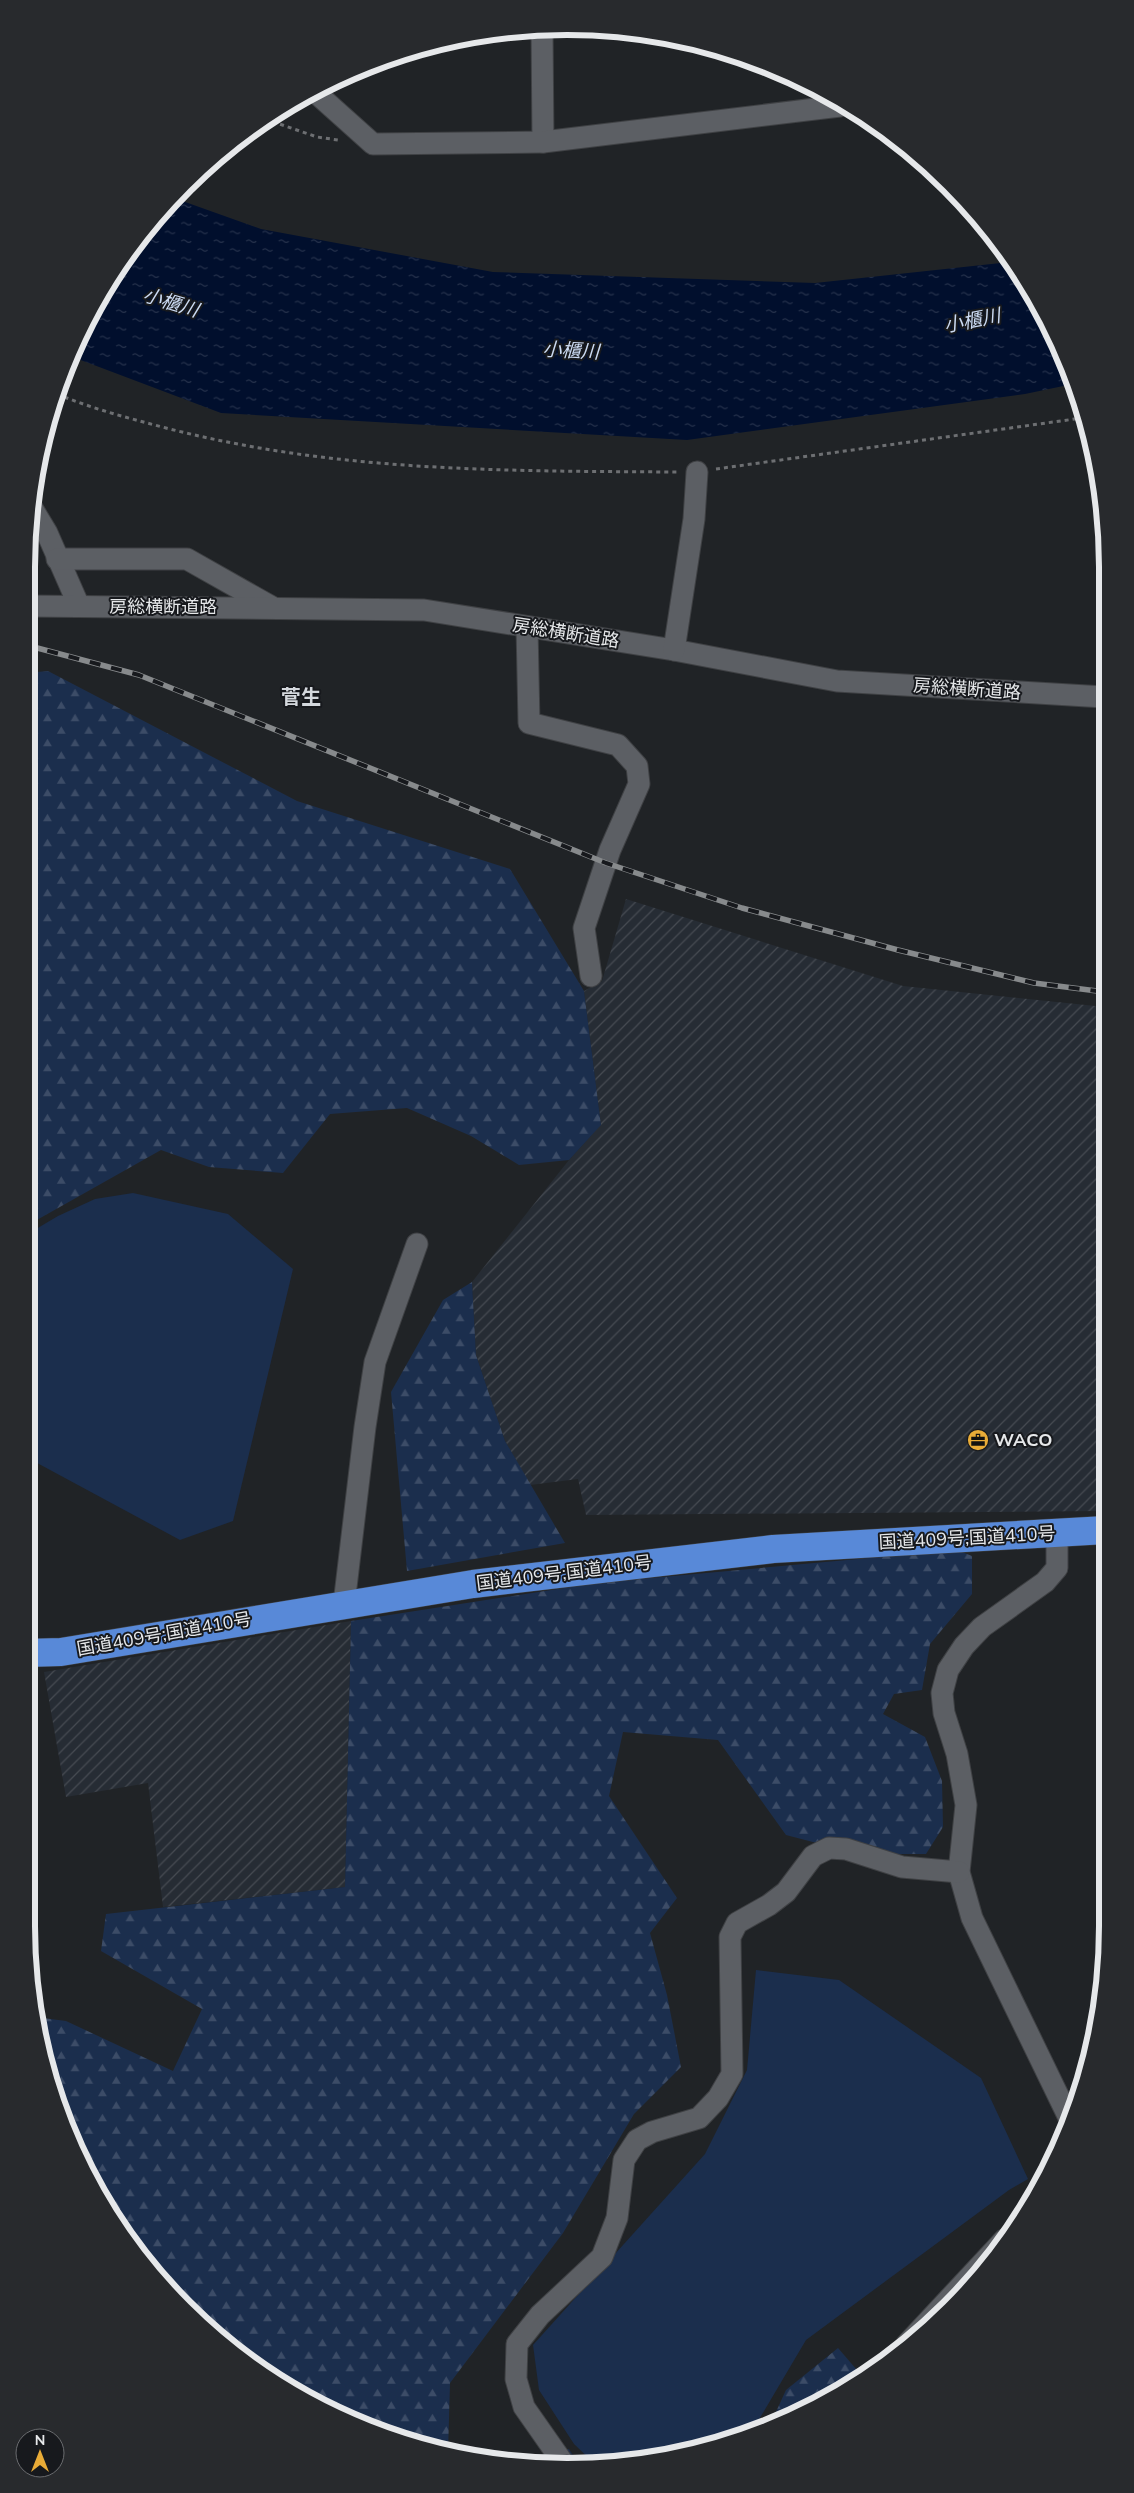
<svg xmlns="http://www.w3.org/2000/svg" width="1134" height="2493" font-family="Mulish,'Noto Sans JP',sans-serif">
<defs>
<pattern id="industrial-furrows" width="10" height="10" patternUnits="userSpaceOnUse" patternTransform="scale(1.25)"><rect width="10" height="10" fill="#262c34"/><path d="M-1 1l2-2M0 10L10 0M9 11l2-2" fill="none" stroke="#464b52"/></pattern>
<pattern id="forest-firs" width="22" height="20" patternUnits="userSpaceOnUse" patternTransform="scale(1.25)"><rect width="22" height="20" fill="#1b2e4d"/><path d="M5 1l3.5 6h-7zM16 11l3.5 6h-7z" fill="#3c4c67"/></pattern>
<pattern id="water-ripples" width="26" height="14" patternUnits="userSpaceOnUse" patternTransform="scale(1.25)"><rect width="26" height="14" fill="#010f2d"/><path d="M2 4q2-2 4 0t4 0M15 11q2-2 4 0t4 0" fill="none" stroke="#26324c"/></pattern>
</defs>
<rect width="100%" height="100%" fill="#202326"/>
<g fill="url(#industrial-furrows)">
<path d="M626,899L903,986L1105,1007L1106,1504L1100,1511L586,1515L578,1479L530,1485L505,1441L476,1355L472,1282L569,1160L601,1125L584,991L602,981Z"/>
<path d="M351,1621L345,1887L163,1907L148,1783L66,1797L44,1672Z"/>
</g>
<g fill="#1b2e4d">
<path d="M133,1193L228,1214L293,1269L233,1521L180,1540L26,1457V1235L58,1216L95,1199Z"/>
<path d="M756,1970L839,1980L981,2078L1028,2179L1009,2190L806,2340L751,2433L741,2438L638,2462L596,2465L574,2444L539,2390L533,2345L705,2154L747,2070Z"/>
</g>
<g fill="url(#forest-firs)">
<path d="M48,671L297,801L510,869L584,991L601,1125L569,1160L519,1165L471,1136L407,1108L330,1114L283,1173L209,1167L161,1150L35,1221H26V673Z"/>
<path d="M472,1282L476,1355L505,1441L565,1543L407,1571L391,1392L443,1300Z"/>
<path d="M957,1550L972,1556V1594L930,1644L922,1690L894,1694L883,1714L925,1737L942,1781L943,1827L926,1854H894L886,1861L786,1835L718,1740L623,1732L609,1796L677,1898L650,1933L667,1995L681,2067L634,2114L563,2233L450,2383L448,2453L393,2438L296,2394L211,2333L160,2282L99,2196L55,2100L37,2031L35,2017L66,2021L173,2071L202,2009L101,1951L106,1914L345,1887L351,1621L596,1583Z"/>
<path d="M838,2348L863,2377L837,2394L770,2425L786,2390Z"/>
<path d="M569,2449L579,2466L524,2463Z"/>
</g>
<path fill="url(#water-ripples)" d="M174,198L261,229L493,272L815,283L1010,262L1066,360L1073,384L1025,394L687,440L221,413L70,356L117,267Z"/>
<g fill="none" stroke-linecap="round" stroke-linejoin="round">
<g stroke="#3f4144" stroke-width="23">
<g id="minor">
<path d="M542,29L543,142"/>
<path d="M315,92L373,144L543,142L840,106"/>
<path d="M32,508L47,533L79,606"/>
<path d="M57,559H187L272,607"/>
<path d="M26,606L424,610L674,650L837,681L1104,697"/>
<path d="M527,627L529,723L618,745L637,766L639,784L610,850L584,928L591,976"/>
<path d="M674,650L694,519L697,472"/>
<path d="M1057,1533V1568L1045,1582L982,1627L964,1646L948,1670L942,1693L944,1713L957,1754L966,1805L959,1872L972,1918L1070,2120"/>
<path d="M344,1604L365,1427L375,1362L417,1244"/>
<path d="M906,2345L1004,2240"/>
<path d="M566,2467L524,2407L516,2379L517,2344L540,2315L602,2257L617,2218L624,2160L637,2140L652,2132L699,2118L718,2098L732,2074L730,1937L737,1923L769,1905L786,1892L813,1856L829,1848L846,1849L902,1867L959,1872"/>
</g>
</g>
<g stroke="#3f4144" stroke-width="29">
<path id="highway" d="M26,1653L61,1652L473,1584L773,1549L1106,1530"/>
</g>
<g stroke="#6d6f72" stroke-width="3" stroke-dasharray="4 4" stroke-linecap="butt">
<path d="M265,119L317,137L338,140"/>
<path d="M57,394C93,409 128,418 166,428C336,472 503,471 678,472"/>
<path d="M716,469L1082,418"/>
</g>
<use href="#minor" stroke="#5c5f64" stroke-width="21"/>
<use href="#highway" stroke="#5889d8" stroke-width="28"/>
<g stroke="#878a8c" stroke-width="5.5">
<path id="rail" d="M26,645L139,675L606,863L742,908L898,950L1034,983L1105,992"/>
</g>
<use href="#rail" stroke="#17191d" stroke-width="4" stroke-dasharray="11" stroke-linecap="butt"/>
</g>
<defs>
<g id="office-disc" transform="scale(1.125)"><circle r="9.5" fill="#e8ab37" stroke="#17191d"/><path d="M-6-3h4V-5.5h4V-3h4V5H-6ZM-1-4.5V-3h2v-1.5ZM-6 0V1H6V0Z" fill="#111"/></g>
</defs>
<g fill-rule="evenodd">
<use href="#office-disc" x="978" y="1440"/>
</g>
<g text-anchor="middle" stroke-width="4" stroke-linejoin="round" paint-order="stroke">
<g font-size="18" fill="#e6e8ea" stroke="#17191d">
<text x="163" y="613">房総横断道路</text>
<text transform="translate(566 633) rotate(9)" y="6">房総横断道路</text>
<text transform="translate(967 689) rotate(4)" y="6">房総横断道路</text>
<text transform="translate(967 1538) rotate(-3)" y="6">国道409号;国道410号</text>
<text transform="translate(564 1573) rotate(-7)" y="6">国道409号;国道410号</text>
<text transform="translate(164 1634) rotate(-10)" y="6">国道409号;国道410号</text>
</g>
<g font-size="18" font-weight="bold" fill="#e6e8ea" stroke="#17191d" text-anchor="start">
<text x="994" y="1446">WACO</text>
</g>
<g font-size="19" font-style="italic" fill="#ccdbf3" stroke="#17191d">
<text transform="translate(171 302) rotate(17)" y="7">小櫃川</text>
<text transform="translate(972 320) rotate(-11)" y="7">小櫃川</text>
<text transform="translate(571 350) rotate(3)" y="7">小櫃川</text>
</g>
<g font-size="20" font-weight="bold" fill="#d4d8dd" stroke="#17191d">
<text x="301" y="704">菅生</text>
</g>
</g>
<path d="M0 0H1134V2493H0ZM567 35H567A532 532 0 0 1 1099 567V1926A532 532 0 0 1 567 2458H567A532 532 0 0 1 35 1926V567A532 532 0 0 1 567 35Z" fill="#282a2d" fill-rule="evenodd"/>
<path fill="none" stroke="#e6e8ea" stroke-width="6" d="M567 35H567A532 532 0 0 1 1099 567V1926A532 532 0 0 1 567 2458H567A532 532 0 0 1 35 1926V567A532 532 0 0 1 567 35Z"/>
<g transform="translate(40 2453)"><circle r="24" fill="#17191d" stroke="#6a6c6f"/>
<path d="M0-4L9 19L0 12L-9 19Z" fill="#e8ab37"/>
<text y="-8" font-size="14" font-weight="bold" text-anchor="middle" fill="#e6e8ea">N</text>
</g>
</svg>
